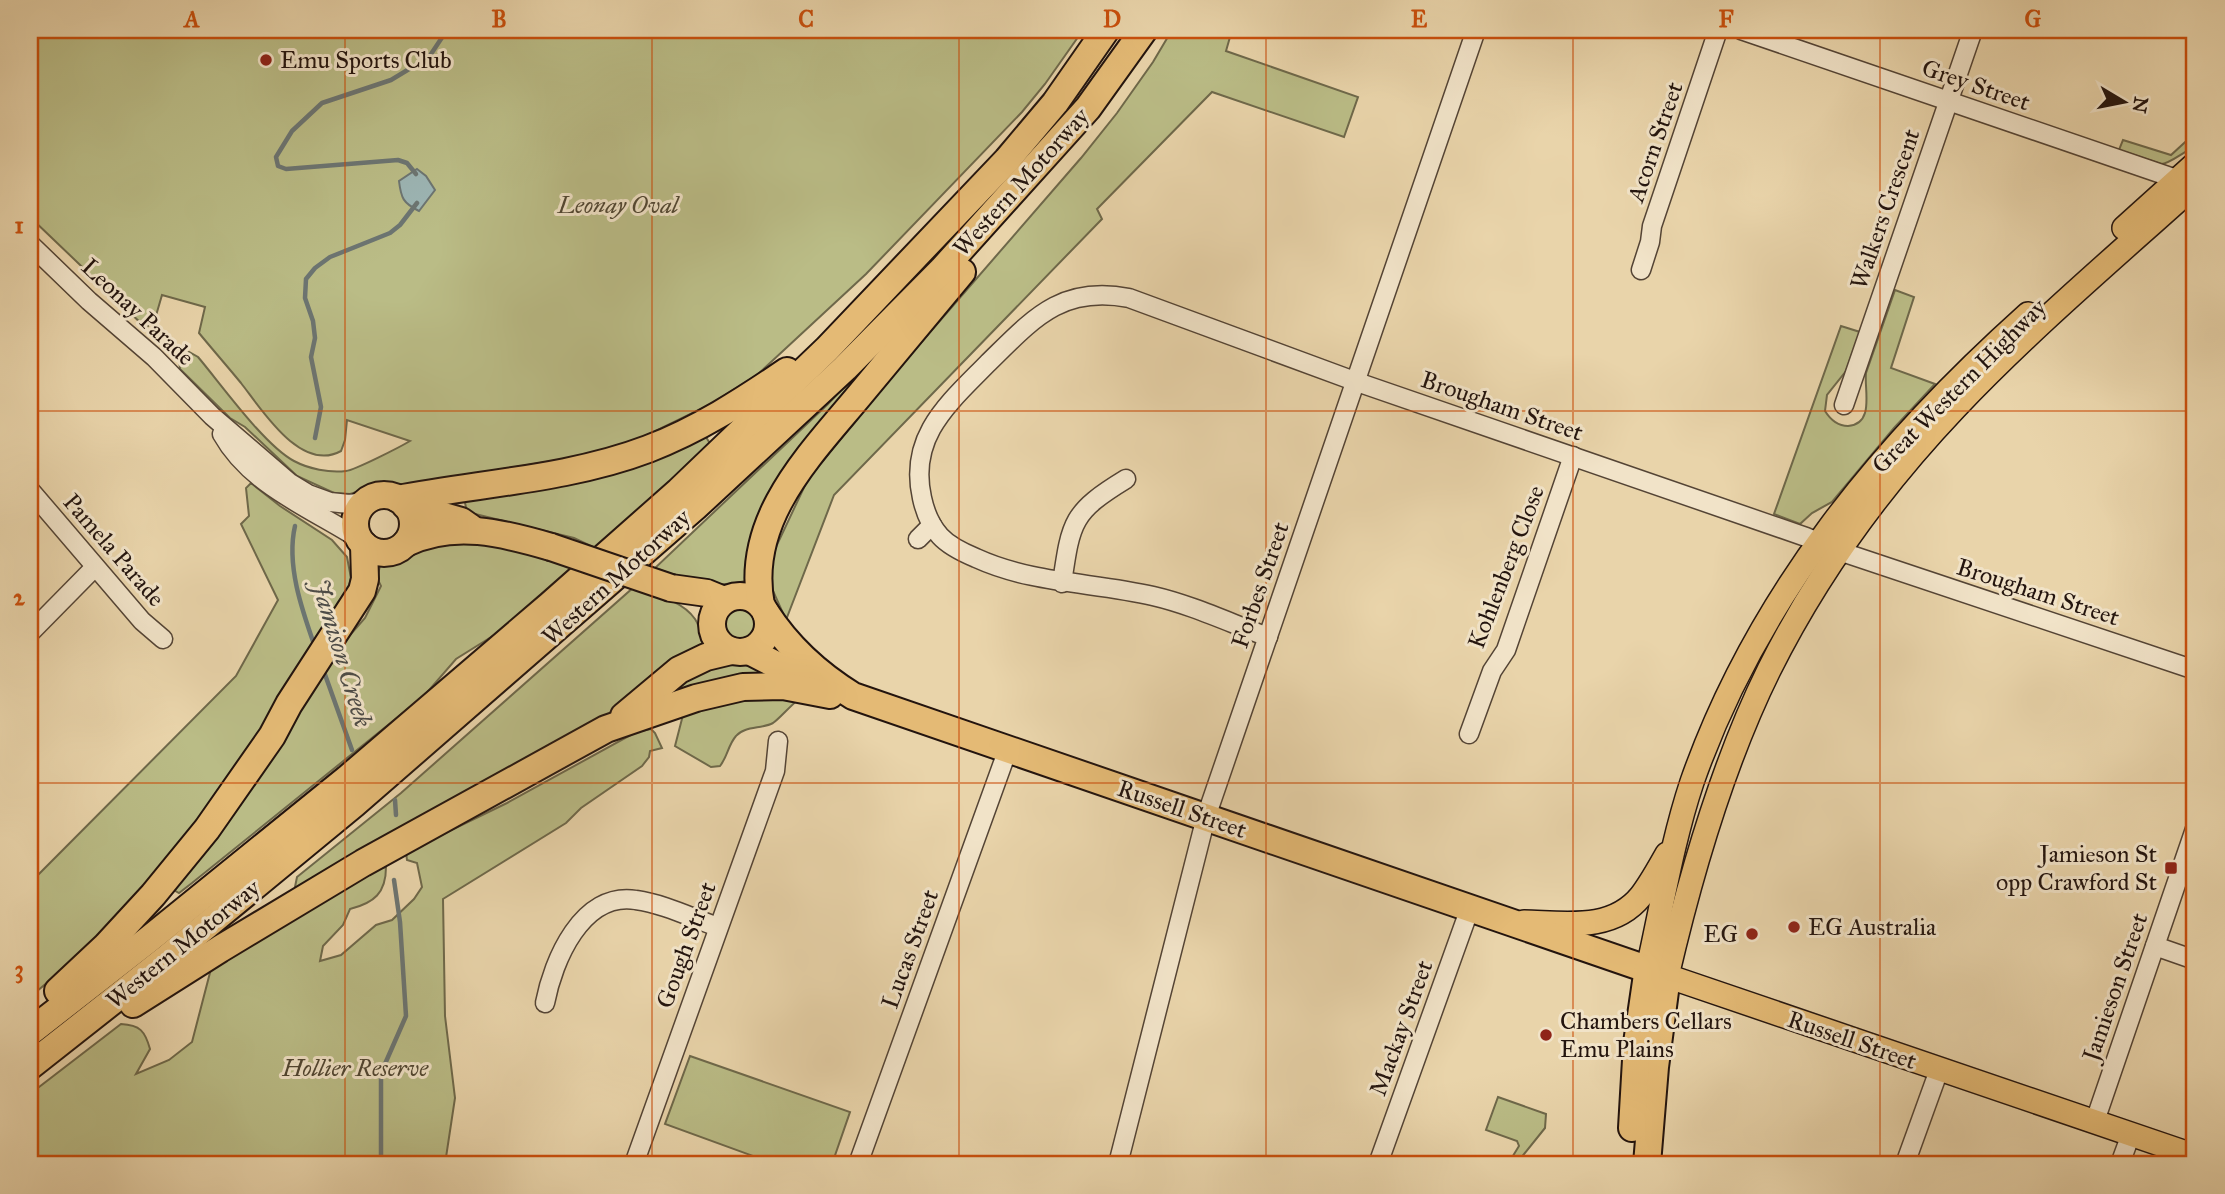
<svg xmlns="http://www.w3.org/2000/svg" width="2225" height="1194" font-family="'IM FELL Great Primer',serif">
<rect width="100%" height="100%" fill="#e9d4aa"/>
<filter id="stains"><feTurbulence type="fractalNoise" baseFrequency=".00286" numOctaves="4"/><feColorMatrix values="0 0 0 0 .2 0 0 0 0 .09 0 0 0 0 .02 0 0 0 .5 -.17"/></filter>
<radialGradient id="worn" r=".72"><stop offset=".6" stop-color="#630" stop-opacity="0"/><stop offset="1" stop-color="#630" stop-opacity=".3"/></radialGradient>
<g fill="#babc86" stroke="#6e684a" stroke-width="2">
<path d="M30,30H1083L1045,84L1022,112L866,274L757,375L709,405L637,440L594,454L412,484L379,485L350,494L334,493L297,476L245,427L230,418L180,369L179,358L189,352L198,357C221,384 264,445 294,461C309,469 329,473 346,471C355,470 400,447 410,441L347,420L345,440L341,451C301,473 262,410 241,383C227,366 213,350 199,333L205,307L162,295L155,319L146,328L30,217Z"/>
<path d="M1172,30H1232L1226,51L1358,97L1344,137L1212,92L1097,209L1102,219L834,495L786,620L769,582L775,549L808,479L886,383L1081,158L1117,113L1153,62Z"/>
<path d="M2195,133V147C2184,151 2170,164 2161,164L2119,150L2123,140L2171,155Z"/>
<path d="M1895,290L1914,297L1891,368L1935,384L1894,428L1832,502L1812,513L1800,524L1774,514L1841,326L1860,332L1846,371L1827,395L1825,411C1830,419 1837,426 1848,426C1875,424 1864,390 1866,373Z"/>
<path d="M857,373L861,374L750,580C710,590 692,581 655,568L828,404Z"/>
<path d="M704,434L711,445L595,548L574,538L467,512L464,498Z"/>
<path d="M251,483L280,506L332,540L347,557L351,578L347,595C314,648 284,702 249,753C187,845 116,928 30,997V883L236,676L278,600L241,524L249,516L246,488Z"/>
<path d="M472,539L578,566L496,634L456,659L424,696L192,883L179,893L172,889L344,642L365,618L381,586L377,578L381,562L394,560L414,548Z"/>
<path d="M634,587C653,594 682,600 695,619C700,626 702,637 704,646L627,707L298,890L295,887L297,877L401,793Z"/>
<circle cx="740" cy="624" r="16"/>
<path d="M737,660H745L774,671L642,712C673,688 696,666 737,663Z"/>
<path d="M765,697L798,700C790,706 779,719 773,723C762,729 744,726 736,736C728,745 728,756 720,766L711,767L675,746L684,711L742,698Z"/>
<path d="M651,729L655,733L662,748L650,751L649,757L642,766L581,808L566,823L443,899L445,1016L455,1098L445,1164H30V1094L121,1024C140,1025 145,1031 150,1049L136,1074L169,1060L192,1042L212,965L381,868L386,867C386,893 374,903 350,909L343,925L323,946L320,961L341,955L376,925L392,920L414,899L422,887L417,863L407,860L406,852L507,803L636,732Z"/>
<path d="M690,1056L850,1112L832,1164H775L665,1124Z"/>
<path d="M1498,1097L1546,1114L1545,1128L1516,1164H1508L1519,1146L1517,1141L1486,1130Z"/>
</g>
<path fill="#9cb5b4" stroke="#6c7572" stroke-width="2" d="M417,169L426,176L435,190L419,211C403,203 401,198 399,181Z"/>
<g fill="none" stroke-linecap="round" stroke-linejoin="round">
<g stroke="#6c7572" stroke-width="4.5">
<path d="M416,174L407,163L398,160L286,169L278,166L276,157L292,131L322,103L391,80L429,57L447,30"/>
<path d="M315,438L321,407L311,357L315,338L313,321L305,298L306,279L315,268L330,257L390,233L400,225L417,203"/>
<path d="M295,526C286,565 302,610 315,647"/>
<path d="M323,669L352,750"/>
<path d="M395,800L396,815"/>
<path d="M376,1164L381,1160V1073L406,1016L400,922L394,880"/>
</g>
<g stroke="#544435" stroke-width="21">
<g id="minor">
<path d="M1741,30L2188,183"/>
<path d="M30,244L89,301L154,357L212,416L290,483L308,494L330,502L349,504L366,502"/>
<path d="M1641,270L1650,242L1652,226L1718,30"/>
<path d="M1844,405L1973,30"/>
<path d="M222,434C251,486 311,508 359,539"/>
<path d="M30,490L142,621L163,639"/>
<path d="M918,539L932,525"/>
<path d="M1062,583C1071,521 1072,512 1126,479"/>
<path d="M30,633L95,567"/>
<path d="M1268,637C1230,623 1192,605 1153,596C1093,582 1033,584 976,558C964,553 949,546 940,536C931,526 925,512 922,498C908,436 949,403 988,363C1033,319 1061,285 1129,298L1357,382L1806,537L1839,551L2195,670"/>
<path d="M1469,734L1492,671L1506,650L1573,456"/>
<path d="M2155,946L2195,960"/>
<path d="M545,1003C553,961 582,891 636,900C664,904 692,918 718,927"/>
<path d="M2095,1121L2195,829"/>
<path d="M634,1164L775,771L778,741"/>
<path d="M858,1164L1008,749"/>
<path d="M1118,1164L1206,817L1476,30"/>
<path d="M1378,1164L1470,908"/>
<path d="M1905,1164L1939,1070"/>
<path d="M2120,1164L2131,1134"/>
</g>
</g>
<g stroke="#23140e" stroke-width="26">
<g id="major">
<path d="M2195,185C2114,258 2030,329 1955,408C1881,486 1817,574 1769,670C1724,761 1690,877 1667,976L2195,1156"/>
<path d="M2124,228L2195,164"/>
<path d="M1524,922C1565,923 1612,932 1641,896C1651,883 1659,868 1667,854"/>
<path d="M1648,968C1662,906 1672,842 1692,782C1757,596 1883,444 2028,314"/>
</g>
</g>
<g stroke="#23140e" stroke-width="30">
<g id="highway">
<circle cx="384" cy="524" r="29"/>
<path d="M398,499C481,483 569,479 648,449C698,430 743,401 787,371"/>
<path d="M405,505L461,521L471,528"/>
<path d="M406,543C454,520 503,533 551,547"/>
<path d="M671,588L707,593L724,600"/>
<circle cx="740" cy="624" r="28"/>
<path d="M761,605C744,518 812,453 863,391C896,351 929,312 962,272"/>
<path d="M766,613C788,647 819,675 853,696L1667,976L1655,1067L1647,1164"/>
<path d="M749,651L810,682"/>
<path d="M624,716L679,670L706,657L731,651"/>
<path d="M58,991L106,946L153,895L207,829L272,736L289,704L362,591L365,579L364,545"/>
<path d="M133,1004L220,949L363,863L606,729L696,698L743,687L783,686L830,695"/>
<path d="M30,1032L148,940L348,778L550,605L679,491L827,349L1007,160L1055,103L1106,30"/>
<path d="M30,1066L167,958L354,804L695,507L845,368L942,270L1088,108L1144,30"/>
<path d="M1632,1128L1637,1043L1648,968"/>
</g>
</g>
<use href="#minor" stroke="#f1e3c8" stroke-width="18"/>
<use href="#major" stroke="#e4ba75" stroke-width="23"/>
<use href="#highway" stroke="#e4ba75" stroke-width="26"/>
<g stroke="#23140e" stroke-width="30" stroke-linecap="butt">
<path id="highway-bridge" d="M551,547L671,588"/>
</g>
<use href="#highway-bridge" stroke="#e4ba75" stroke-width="26"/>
</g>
<path fill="none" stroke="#ca4f0c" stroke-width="2" stroke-opacity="0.55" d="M345,30V1164M652,30V1164M959,30V1164M1266,30V1164M1573,30V1164M1880,30V1164M30,411H2195M30,783H2195"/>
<g fill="#8f2418" stroke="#f1e3c8" stroke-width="2.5">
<circle cx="266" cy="60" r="7"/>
<rect x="2164" y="861" width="14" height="14" rx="3.5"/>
<circle cx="1794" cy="927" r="7"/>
<circle cx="1752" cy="934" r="7"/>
<circle cx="1546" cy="1035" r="7"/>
</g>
<g text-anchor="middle" stroke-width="6" stroke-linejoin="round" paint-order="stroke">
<g font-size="24" fill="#23140e" stroke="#f1e3c8" text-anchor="start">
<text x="280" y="68">Emu Sports Club</text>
<text x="2157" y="862" text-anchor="end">Jamieson St<tspan x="2157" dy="28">opp Crawford St</tspan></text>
<text x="1808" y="935">EG Australia</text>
<text x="1738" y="942" text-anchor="end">EG</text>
<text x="1560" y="1029">Chambers Cellars<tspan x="1560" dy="28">Emu Plains</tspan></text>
</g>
<g font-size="24" fill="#23140e" stroke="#f1e3c8">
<text transform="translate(1976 85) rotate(19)" y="8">Grey Street</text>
<text transform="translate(1655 142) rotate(-71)" y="8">Acorn Street</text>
<text transform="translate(1021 182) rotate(-48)" y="8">Western Motorway</text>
<text transform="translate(1885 209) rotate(-71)" y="8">Walkers Crescent</text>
<text transform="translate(138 312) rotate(43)" y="8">Leonay Parade</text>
<text transform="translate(1959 386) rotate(-45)" y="8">Great Western Highway</text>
<text transform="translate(1502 406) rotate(19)" y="8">Brougham Street</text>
<text transform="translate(114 550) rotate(49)" y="8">Pamela Parade</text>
<text transform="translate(1506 567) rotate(-69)" y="8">Kohlenberg Close</text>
<text transform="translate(616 577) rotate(-42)" y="8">Western Motorway</text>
<text transform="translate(1260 585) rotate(-71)" y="8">Forbes Street</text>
<text transform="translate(2038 592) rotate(18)" y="8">Brougham Street</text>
<text transform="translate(1182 809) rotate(19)" y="8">Russell Street</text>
<text transform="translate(183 944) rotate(-39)" y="8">Western Motorway</text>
<text transform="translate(686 945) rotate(-70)" y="8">Gough Street</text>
<text transform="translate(910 949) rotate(-70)" y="8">Lucas Street</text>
<text transform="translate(2115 987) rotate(-71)" y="8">Jamieson Street</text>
<text transform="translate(1401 1028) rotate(-70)" y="8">Mackay Street</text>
<text transform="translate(1852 1040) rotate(19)" y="8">Russell Street</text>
</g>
<g font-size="24" font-style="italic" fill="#504632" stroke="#f1e3c8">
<text x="618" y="213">Leonay Oval</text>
<text x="355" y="1076">Hollier Reserve</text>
</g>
<g font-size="26" font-style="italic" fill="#4d4c48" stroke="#f1e3c8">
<text transform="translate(342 653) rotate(73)" y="9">Jamison Creek</text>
</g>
</g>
<rect width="2225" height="1194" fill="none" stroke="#e9d4aa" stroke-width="77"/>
<g transform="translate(2124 102) rotate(100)" stroke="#f1e3c8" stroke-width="5" paint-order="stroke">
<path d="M0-5L12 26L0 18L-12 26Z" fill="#23140e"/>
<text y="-10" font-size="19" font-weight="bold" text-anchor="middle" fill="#23140e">N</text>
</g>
<rect x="38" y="38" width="2148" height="1118" fill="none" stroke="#ca4f0c" stroke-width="2.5"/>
<g font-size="23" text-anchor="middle" font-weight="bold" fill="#ca4f0c">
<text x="192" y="27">A</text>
<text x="499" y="27">B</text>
<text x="806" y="27">C</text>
<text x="1112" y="27">D</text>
<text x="1419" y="27">E</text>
<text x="1726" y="27">F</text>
<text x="2033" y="27">G</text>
<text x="19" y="233">1</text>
<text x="19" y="605">2</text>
<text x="19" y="977">3</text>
</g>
<rect width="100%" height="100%" filter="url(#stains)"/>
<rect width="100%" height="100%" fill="url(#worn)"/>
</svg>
